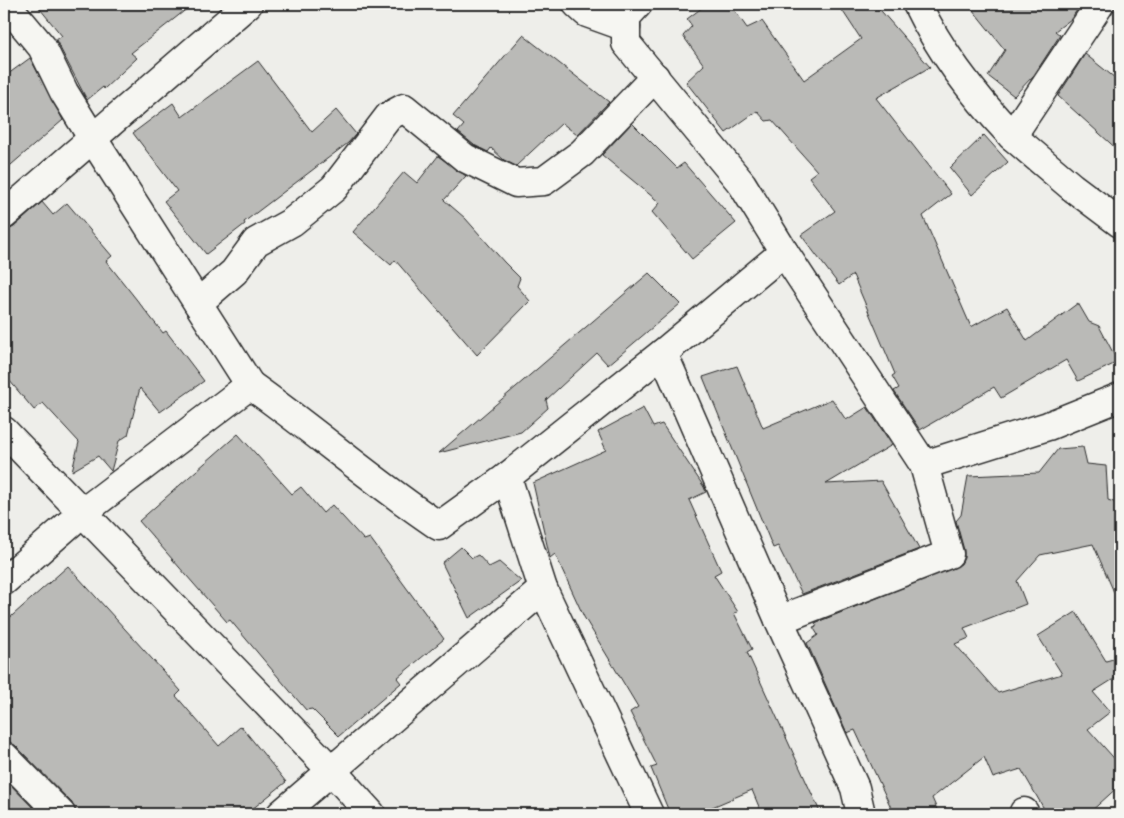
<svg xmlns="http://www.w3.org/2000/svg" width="1124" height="818" font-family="Caveat,sans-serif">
<rect width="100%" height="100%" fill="#eeeeea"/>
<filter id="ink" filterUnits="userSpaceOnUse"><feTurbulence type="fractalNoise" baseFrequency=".02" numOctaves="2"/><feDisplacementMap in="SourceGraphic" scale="10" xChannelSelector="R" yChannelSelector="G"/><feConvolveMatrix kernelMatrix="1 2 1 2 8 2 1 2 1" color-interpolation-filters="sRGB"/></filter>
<g filter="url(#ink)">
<g fill="#babab7" stroke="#2b2b2b">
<path d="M36,4H193L131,53L137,58L104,89L103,87L87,100L56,40L62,36Z"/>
<path d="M707,4H730L747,28L762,21L804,80L861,39L838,4H875L930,67L876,98L951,194L923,216L971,327L1007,307L1027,341L1078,303L1089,322L1099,326L1118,362L1078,381L1066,360L1001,398L994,387L920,430L894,391L899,388L892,376L895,374L853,275L839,285L801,235L835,211L809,177L817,171L772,120L766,121L757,111L726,133L686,82L704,65L683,36L692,26L687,19Z"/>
<path d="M968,4H1081L1071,19L1055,31L1060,35L1034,75L1014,96L988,76L1005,50Z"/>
<path d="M523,35L609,102L577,135L562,123L516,166L504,160L491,148L488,152L474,145L458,132L464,125L453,116Z"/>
<path d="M1085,54L1120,82V152L1058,96Z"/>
<path d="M30,58L63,120L4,171V77Z"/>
<path d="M258,61L312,132L336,110L356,134L348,143L244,222L245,224L206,254L164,201L177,191L133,133L173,103L182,117Z"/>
<path d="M632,123L677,168L684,163L736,223L692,259L652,212L660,203L602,155Z"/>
<path d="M984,135L1008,162L972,195L950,168Z"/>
<path d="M438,156L466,176L444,200L465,218L504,262L520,278L517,286L530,301L477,355L395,260L391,265L353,232L404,172L417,183Z"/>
<path d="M42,202L53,215L67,203L112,256L106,261L163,333L166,331L204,381L160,412L140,388L128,435L119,441L111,471L98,456L72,471L79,442L43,403L34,410L4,374V232L14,227Z"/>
<path d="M649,273L680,304L608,365L597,353L546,400L548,408L521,432L439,453Z"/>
<path d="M737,366L763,428L832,399L846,420L867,407L892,445L826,484L881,481L919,549L802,594L778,546L773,548L703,377Z"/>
<path d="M643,408L653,427L662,424L704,487L706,492L689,500L721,571L714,575L738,612L734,613L752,649L747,652L821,814H762L752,790L696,814H670L651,768L657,766L630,712L638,707L584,617L555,554L550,558L533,483L606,450L598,432Z"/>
<path d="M238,434L292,494L301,487L323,513L332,505L364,540L370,538L444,639L397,678L401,683L339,736L312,709L306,710L230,620L227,622L139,521Z"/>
<path d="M1083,447L1087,464L1106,466L1108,500L1119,504L1120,606L1093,544L1040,555L1017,581L1026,604L964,628L969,638L955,644L998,693L1062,674L1038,636L1076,612L1106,661L1120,657V675L1093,692L1110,712L1088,729L1120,765V785L1088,814H1047L1021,769L993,778L984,757L932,798L939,814H894L855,730L847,733L807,643L818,635L813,627L817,626L815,623L961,564L964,558V550L956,521L961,515L968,476L1039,473L1058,449Z"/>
<path d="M461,547L472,558L478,555L489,567L499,562L521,581L469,618L442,563Z"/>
<path d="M68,566L181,691L176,696L219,746L241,726L286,782L246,814H76L72,803L15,745L4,741V623Z"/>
<path d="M4,778L39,814H4Z"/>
</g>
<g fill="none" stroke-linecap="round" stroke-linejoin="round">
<g stroke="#2b2b2b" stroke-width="31">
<g id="minor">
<path d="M6,4L42,47L64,92L93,139L250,385"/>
<path d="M577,4L587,13L626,27"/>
<path d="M638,4L626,17V43L742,184L784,252L924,465L949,554L779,620"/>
<path d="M917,4C940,52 975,97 1012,136L1100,4"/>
<path d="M1012,136L1072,187L1120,223"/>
<path d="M4,215L248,4"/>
<path d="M784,252L663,353L779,620L855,788L861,814"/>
<path d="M198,303L234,272L256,242L292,222L334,188L389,116L404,108L465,158L516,183L544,181L582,153L655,77"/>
<path d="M4,431L331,770L371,814"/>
<path d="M924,465L1048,426L1120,397"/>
<path d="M507,477L543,589L649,814"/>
<path d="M4,581L82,513L250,385C314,430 373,482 439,526L507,477L663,353"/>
<path d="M4,756L61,814"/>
<path d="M1024,812L1025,814"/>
<path d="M281,814L543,589"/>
</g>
</g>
<use href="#minor" stroke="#f6f6f2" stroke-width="28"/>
</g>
</g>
<rect width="1124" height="818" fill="none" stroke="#f6f6f2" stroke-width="20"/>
<rect x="10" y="10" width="1104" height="798" fill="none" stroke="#2b2b2b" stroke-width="2" filter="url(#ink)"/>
</svg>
